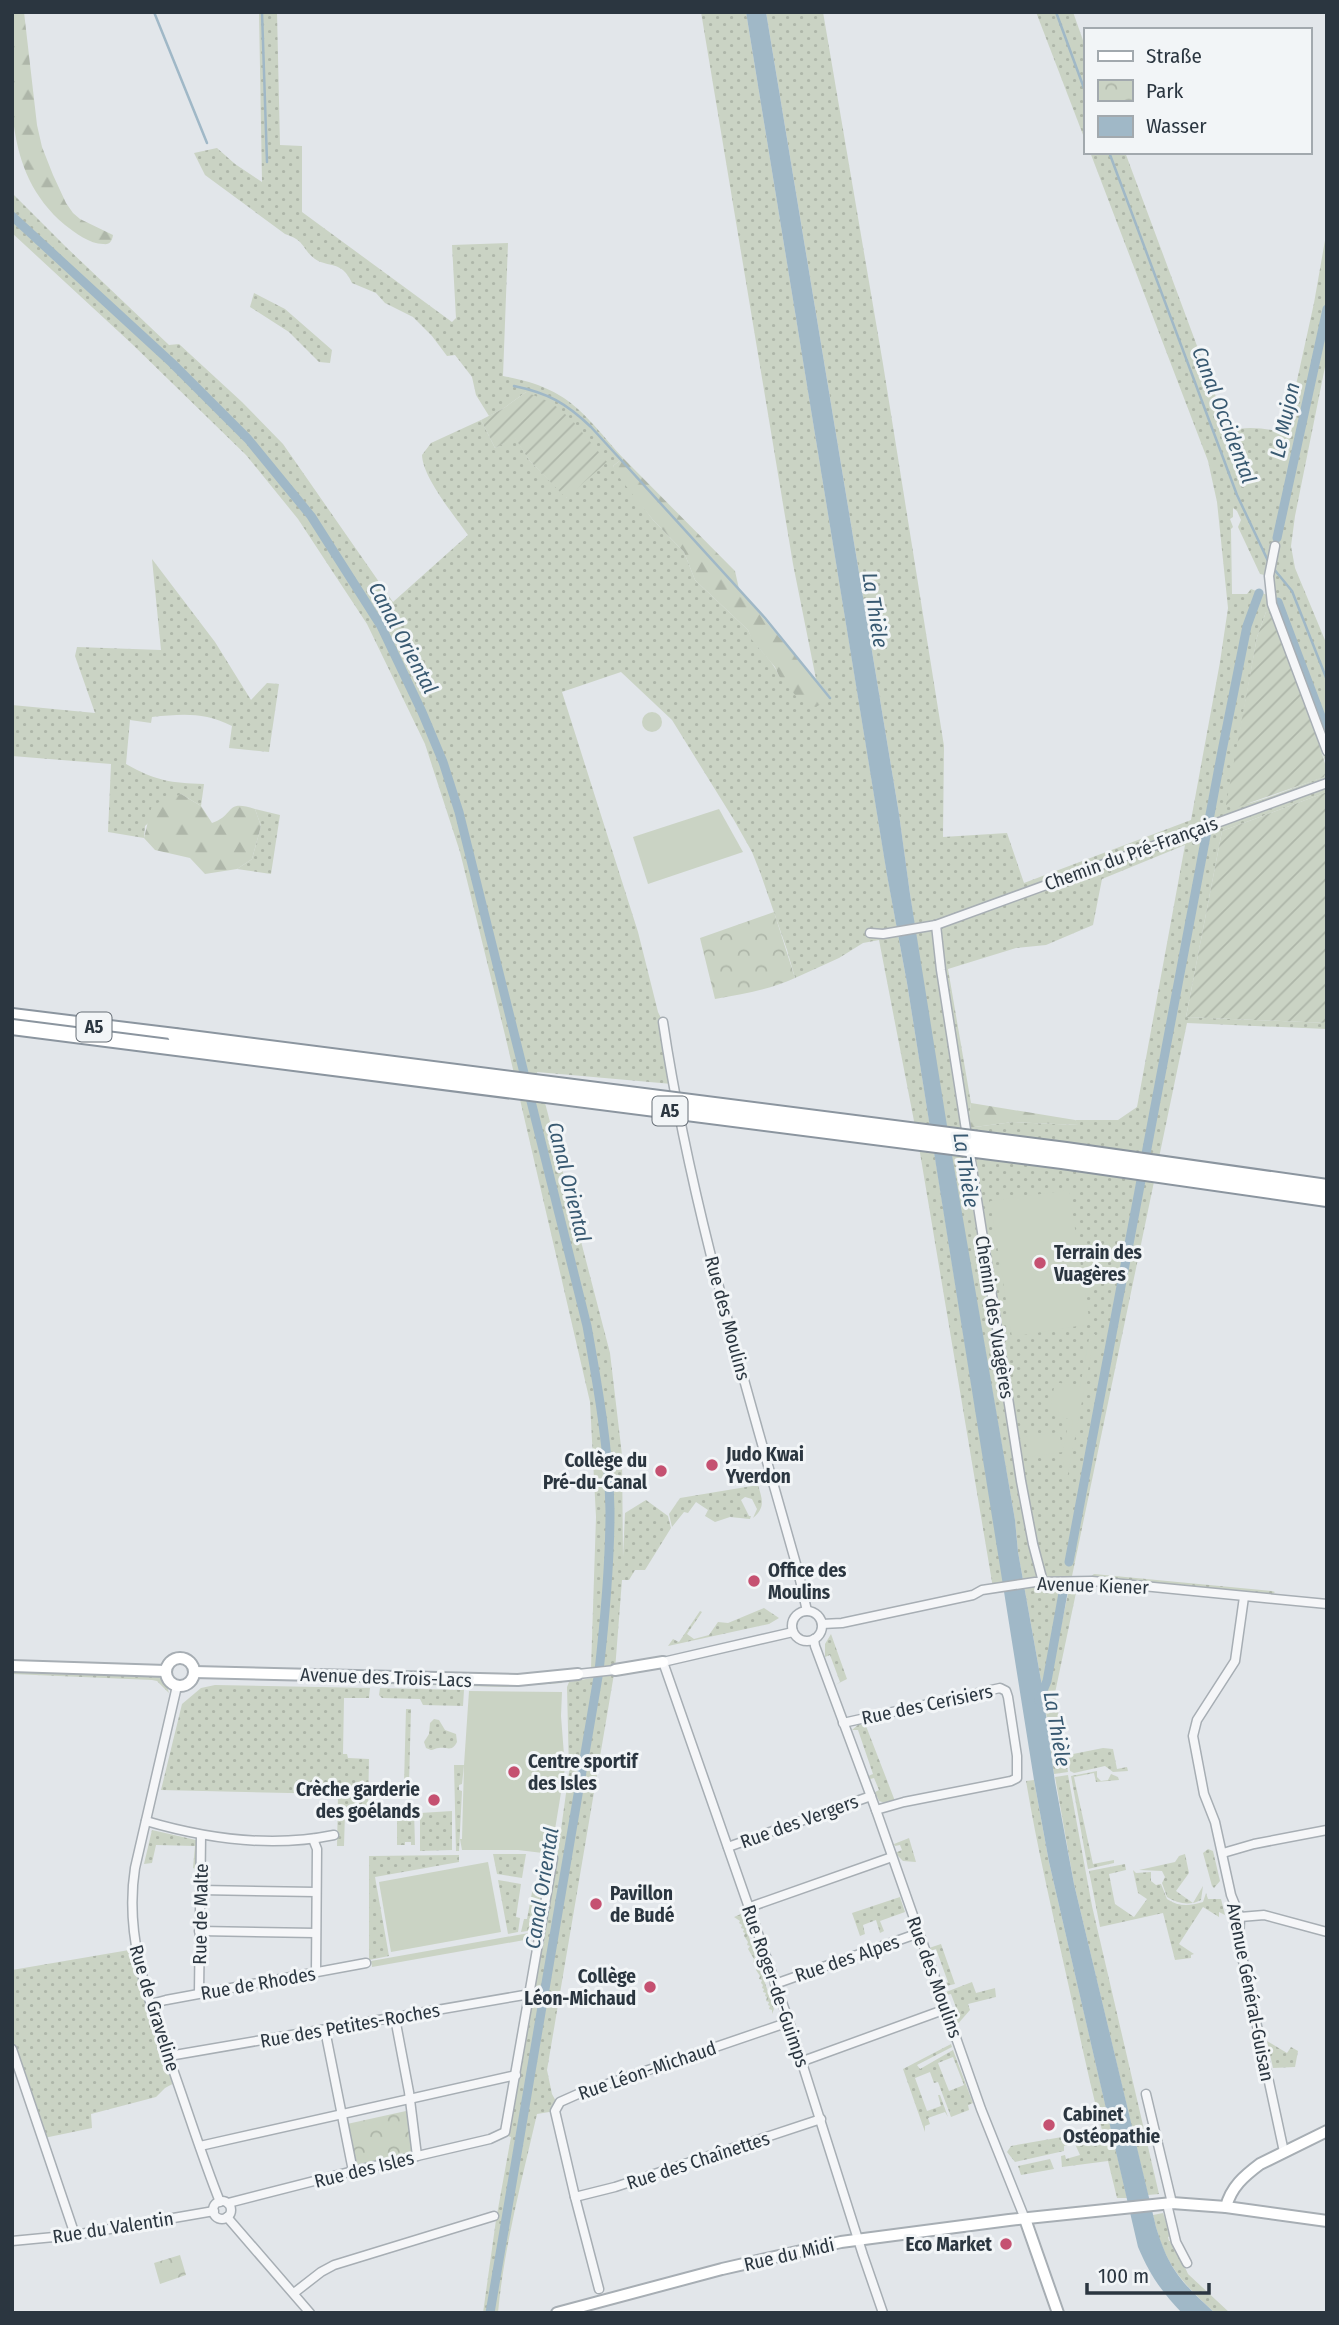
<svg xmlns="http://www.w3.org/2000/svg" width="1339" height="2325" font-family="'Fira Sans Condensed',sans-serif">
<defs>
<pattern id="grass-dots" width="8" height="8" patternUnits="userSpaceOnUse" patternTransform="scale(1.75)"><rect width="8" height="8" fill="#cad3c4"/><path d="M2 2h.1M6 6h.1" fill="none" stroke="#aeb6a9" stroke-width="1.8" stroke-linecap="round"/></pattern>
<pattern id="forest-firs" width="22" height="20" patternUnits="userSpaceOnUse" patternTransform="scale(1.75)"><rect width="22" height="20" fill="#cad3c4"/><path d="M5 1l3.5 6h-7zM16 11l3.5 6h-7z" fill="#aeb6a9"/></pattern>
<pattern id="park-crowns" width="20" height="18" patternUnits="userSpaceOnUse" patternTransform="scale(1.75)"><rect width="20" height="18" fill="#cad3c4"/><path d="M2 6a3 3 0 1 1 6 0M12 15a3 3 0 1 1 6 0" fill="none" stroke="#aeb6a9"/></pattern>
<pattern id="garden-furrows" width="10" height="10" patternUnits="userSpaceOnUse" patternTransform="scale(1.75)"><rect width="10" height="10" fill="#cad3c4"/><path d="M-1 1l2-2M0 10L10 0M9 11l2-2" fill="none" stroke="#aeb6a9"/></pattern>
</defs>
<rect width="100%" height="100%" fill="#e2e6ea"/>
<g fill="url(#grass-dots)" fill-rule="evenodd">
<path d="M259,12H277L280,145L302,146V212L452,322L456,318L452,245L508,243L503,376C569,388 581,411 623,458L613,466L653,520L684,552L695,580L748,630C755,648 772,658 779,676L830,697L816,679L793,564L701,12H746L887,874L907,983L1004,1587L993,1588L919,1147L879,940L863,943L839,958L795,978L787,950L760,872L752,852L734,820L672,720L621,672L562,692L638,932L658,1012L663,1022L672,1084L537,1072L610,1353L622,1455L623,1557L625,1513L646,1500L668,1516L671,1528L645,1570H635L629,1580H622L615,1670L591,1669L596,1517L590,1402L506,1039L460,852L425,744L367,624L298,519L246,455L132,344L12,233V193L66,247L169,345L179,344L242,402L283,444L393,602L468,535C454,515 423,478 422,455L431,443L481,420L495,448L515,437L529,460L567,498L526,392L504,408L489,416L476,395L472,377L455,355L447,356L432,336L413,317L385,303L376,293L352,283C342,260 328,268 315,259C301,248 306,241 285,234L205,175L194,153L217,148L235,164L262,182Z"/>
<path d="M766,12H823L883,364L944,746L943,837L1007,833L1024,883L1191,820L1220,662L1228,608L1217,502L1208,461L1090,152H1125L1229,432C1246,425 1262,429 1280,431L1287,426L1314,303L1327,229V357L1295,516L1291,546L1295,568L1327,645V766L1285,651L1266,612L1257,637L1227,805C1244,811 1302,783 1324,777L1327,770V792L1222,831L1186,1017L1327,1023V1029L1187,1023L1071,1581L1035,1582L1037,1589H1062L1042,1686L1018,1552L1015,1520C974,1285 930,1050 899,814ZM1233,508L1237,511L1241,520L1238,527L1260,574L1269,576L1270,596L1251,589L1247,594H1232L1231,529L1233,527L1230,519L1233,517ZM1185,845L1137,1107L1118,1120H1075L1078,1125L1013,1122L967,1128L971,1103L948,969L1016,948L1046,945L1093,925L1102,879Z"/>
<path d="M1036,12H1073L1085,46V140Z"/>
<path d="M254,293L285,309L332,350L330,363L319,362L289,332L250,307Z"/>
<path d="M152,559L215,642L251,700L267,683L279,684L269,752L229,748L232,726C203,712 183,714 152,717L151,723L130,720L126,764C156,781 171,783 204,784L201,806L181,794L145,826L144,838L108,832L111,764L12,756V705L95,713L75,656L77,647L161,650Z"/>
<path d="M255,809L280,815L271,874L237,869L252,859L261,826Z"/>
<path d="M758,1485C762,1499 766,1507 753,1518L757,1509L752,1499L745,1497L741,1500L749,1516H751L750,1519L730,1517L715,1522L705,1516L708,1510L696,1502L688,1513L684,1512L672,1527L669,1514L680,1498Z"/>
<path d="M1094,1574L1272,1591L1275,1592L1272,1595L1217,1590L1216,1588L1212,1589L1090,1577Z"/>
<path d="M1077,1588L1055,1693L1068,1772L1054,1774L1044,1697L1049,1682L1069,1589Z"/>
<path d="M764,1608L779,1618L769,1624L668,1646L673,1639L679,1642L700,1611L702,1612L687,1634L694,1639L709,1635L718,1622L728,1623Z"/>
<path d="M831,1634L847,1679L835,1685L840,1682L830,1655L825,1657V1644Z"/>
<path d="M12,1670L156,1676L165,1680L169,1693L157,1681L152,1680L12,1674Z"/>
<path d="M614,1674L547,2070L552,2094L558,2105L555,2111L537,2114C522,2180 504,2246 498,2313H483L496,2220L511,2137L508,2136V2129L557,1858L569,1772L567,1687L569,1682Z"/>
<path d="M563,1680L562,1683L506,1687L382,1684L386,1682L512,1684Z"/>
<path d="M215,1685L370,1688L369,1698H344L343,1754H347L348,1758L369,1759L368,1810H414L415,1845H411V1842H405V1845H397V1813H345L344,1846H337L338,1796L336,1794L161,1790L182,1704L201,1688Z"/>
<path d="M380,1688L464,1690L463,1706L423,1705L420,1699L382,1698L379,1695Z"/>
<path d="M406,1709H411L409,1784H404Z"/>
<path d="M434,1719L439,1720L445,1730L456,1734L457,1742C452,1752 448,1747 439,1748C436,1748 433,1750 431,1750L426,1748L424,1742L429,1734L430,1723Z"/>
<path d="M859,1724L866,1726L895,1801L885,1803L879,1801L875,1792L879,1790L874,1778L870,1779L868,1776L873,1774L858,1730H852Z"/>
<path d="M1103,1748L1113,1749L1117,1769L1127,1767L1128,1771L1113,1772L1105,1766L1074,1773L1070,1771L1068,1755Z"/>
<path d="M454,1765H464L462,1784L459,1785V1790L462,1791L459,1851H456Z"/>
<path d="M1097,1771V1777L1101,1781L1108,1780L1111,1774L1118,1777L1119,1780L1096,1782L1094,1773L1074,1777L1093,1864L1114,1860V1863L1088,1869L1071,1776Z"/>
<path d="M1068,1775L1092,1906L1159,2194L1148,2195L1074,1884L1055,1777Z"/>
<path d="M1034,1780L1049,1862L1127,2198H1117L1108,2161L1062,2167L1061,2156L1065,2155L1066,2159L1080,2155L1075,2144L1064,2146V2151L1015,2162L1007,2152L1011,2146L1102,2130C1088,2077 1078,2027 1066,1974C1052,1910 1037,1847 1026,1781Z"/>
<path d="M452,1811V1850L420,1851V1813Z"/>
<path d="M152,1830L196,1840L197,1843V1880H195L196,1869L193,1868L195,1846L156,1845L152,1863L144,1864Z"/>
<path d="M909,1838L916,1862L903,1861L895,1853L902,1850L900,1845L895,1846L894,1844Z"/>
<path d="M1208,1849L1213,1851L1220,1881L1214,1888L1212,1886L1203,1853Z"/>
<path d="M493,1854H526L522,1878L497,1874Z"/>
<path d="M1185,1854L1189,1873L1176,1891L1193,1903L1203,1886L1201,1900C1190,1906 1178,1904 1167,1897L1162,1883L1165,1877L1162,1871L1139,1870L1175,1862L1179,1856Z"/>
<path d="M459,1855V1862L375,1877L389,1956L369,1960V1856Z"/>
<path d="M1125,1864L1126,1870L1109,1874L1115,1904L1134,1917L1147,1899L1138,1893L1133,1870L1136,1873L1151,1872V1881L1156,1885L1161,1884L1167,1899C1179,1907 1189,1906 1203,1902L1206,1893L1208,1899H1221L1225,1915L1219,1912V1917L1203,1907L1179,1944L1194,1954L1191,1955V1958L1175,1960L1163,1913L1100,1927L1089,1871Z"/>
<path d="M498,1880L521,1884L516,1917L520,1918L518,1932L508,1934Z"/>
<path d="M533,1887L546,1889L536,1938L534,1930L521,1932L524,1919H527Z"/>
<path d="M900,1897L905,1912L880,1921L884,1931L880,1933L876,1920L863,1925L865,1934L860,1936L852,1913Z"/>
<path d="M741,1914L774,2009L772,2014V2010L769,2009L770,2006L768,2005L769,2002L766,2001L767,1997L765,1996L766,1993L763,1992L764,1989L762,1988L763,1985L761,1983L762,1980L759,1979L760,1976L756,1970L757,1967L753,1962L754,1959L748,1949L750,1946L747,1945L748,1942L744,1936L745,1933L743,1932L744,1929L741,1928L742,1925L739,1923L740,1921L734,1917Z"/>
<path d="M941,1944L955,1984L946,1986L942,1985L948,1982L936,1949L930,1951L929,1948Z"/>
<path d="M135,1949L178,2081L165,2088L156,2097L91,2114L92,2128L44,2138L12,2049V1970Z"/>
<path d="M972,1982L976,1993L995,1988L996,1997L968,2004L970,2010L956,2026L952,2013L957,2010L951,1994L946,1995V1992Z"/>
<path d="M1267,2041L1287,2053L1291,2047L1298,2051L1295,2067L1273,2068Z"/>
<path d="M951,2044L952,2047L917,2065L920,2069L953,2050L973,2103L968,2105L969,2110L951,2117L938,2082L934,2083L930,2072L915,2078L927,2111L941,2106L938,2095H940L948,2117L945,2112L928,2118L930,2124L925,2126V2132L903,2069ZM953,2057L964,2085L949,2091L938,2063Z"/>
<path d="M1050,2159L1054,2169L1021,2175L1018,2166Z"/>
<path d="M1163,2213L1171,2236L1168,2237L1169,2241L1173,2240L1188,2274L1230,2313H1215C1179,2280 1164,2263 1153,2215Z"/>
</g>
<g fill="url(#forest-firs)">
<path d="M12,12H24L37,125L42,147L53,175L66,203L73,213L80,219L113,235C112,241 110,245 103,244C90,244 75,233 65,225C0,170 12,88 12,12Z"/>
<path d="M623,458L735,571L739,589L830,698L816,707L805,704L796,696L779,676L775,667L752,640L748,630L695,580L684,552L653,520L618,476L613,466Z"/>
<path d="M181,794L201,806L212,823C236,815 224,799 255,809L261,826L252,859L237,869L205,874L190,858L155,850L144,838L152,805Z"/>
<path d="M971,1103L1075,1120L1079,1125L1013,1122L967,1128Z"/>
</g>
<g fill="url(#park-crowns)">
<path d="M774,912L795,978C769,990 742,994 715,999L700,938Z"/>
<path d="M406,2111L413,2148L412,2153L356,2166L347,2124Z"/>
<path d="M180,2255L186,2275L160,2284L154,2263Z"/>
</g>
<g fill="url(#garden-furrows)">
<path d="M526,392L552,403L572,420L607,462L566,498L529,460L515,438L495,448L481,420L504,408Z"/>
<path d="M1266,612L1270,614L1310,715L1327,770L1324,777L1235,808L1226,805L1257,637Z"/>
<path d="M1327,792V1023L1186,1017L1222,831Z"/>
</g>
<g fill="#cad3c4">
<circle cx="652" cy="722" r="10"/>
<path d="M719,809L743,852L648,884L633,837Z"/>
<path d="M1069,1190L1090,1324L1012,1337L990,1201Z"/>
<path d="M1090,1333L1095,1334L1067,1479L1061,1478L1064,1463L1061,1462L1063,1452L1028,1457L1025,1437L1059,1432L1063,1451L1067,1430H1071L1073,1420L1049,1415L1055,1382L1080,1387Z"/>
<path d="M469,1691L562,1692L561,1716L565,1768L551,1854L518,1850H462L460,1839H462L464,1765Z"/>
<path d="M488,1862L501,1932L391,1952L379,1882Z"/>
<path d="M529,1933L530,1939L372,1967L371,1961Z"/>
</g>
<path fill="#a0b8c7" d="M746,12H766L899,814L910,894L948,1132L1015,1520L1018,1552L1042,1686L1055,1782L1074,1884L1156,2227C1169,2270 1182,2283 1215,2313H1182C1161,2291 1150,2275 1138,2247L1049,1862L1034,1780L907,983L887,875Z"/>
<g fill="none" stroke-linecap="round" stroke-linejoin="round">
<g stroke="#a0b8c7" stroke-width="2.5">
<path d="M154,12L207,143"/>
<path d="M262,12L267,162"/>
<path d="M1056,12L1085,91"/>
<path d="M1109,152L1237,495L1269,563"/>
<path d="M514,386C548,393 566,403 591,427L765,618L830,698"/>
<path d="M1273,568L1292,591L1327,680"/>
</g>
<g stroke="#a0b8c7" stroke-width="9">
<path d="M12,216L172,363L248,439L311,516L381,626L422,712L443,762L459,812L587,1326C598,1387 609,1449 610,1511C610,1565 605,1618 599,1671L490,2313"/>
<path d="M1277,538L1327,309"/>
<path d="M1278,602L1327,732"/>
<path d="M1069,1562L1222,751L1247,626L1259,593"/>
<path d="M1039,1700L1047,1681L1063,1593"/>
</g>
<g stroke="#a7aeb4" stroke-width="11">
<g id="street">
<path d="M1275,546L1269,576L1272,604L1327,751"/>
<path d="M936,925L941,970L1021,1481L1033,1544L1043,1582"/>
<path d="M870,933L883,934L936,925L1327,783"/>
<path d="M663,1022C691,1209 747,1389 798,1571L807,1611"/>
<path d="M1244,1597L1235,1661L1197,1720L1193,1736L1204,1794L1215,1822L1231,1895L1240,1917L1239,1942L1284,2152"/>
<circle cx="807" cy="1626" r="15"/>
<path d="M822,1624L842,1623L973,1595L982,1590L1035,1582L1092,1581L1327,1604"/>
<path d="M793,1632L663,1662L789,2022L863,2255L883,2313"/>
<path d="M814,1639L815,1646L876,1810L981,2109L1025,2219"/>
<path d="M578,1674L615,1670"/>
<path d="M177,1686L135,1868C123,1944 153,2010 177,2081C191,2121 204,2162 220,2202"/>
<path d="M843,1723L1000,1688L1006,1691L1008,1697L1017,1756V1778L1011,1781L904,1802L876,1810"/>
<path d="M146,1821C207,1839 271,1848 334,1835"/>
<path d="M313,1839L317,1849L316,1972"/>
<path d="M728,1847L871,1796"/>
<path d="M1223,1853L1254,1844L1327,1830"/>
<path d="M200,1890L316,1892"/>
<path d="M750,1907L892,1857"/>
<path d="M1240,1917L1264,1915L1327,1932"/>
<path d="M199,1931L315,1933"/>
<path d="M775,1984L919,1933"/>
<path d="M199,1993L201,1835"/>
<path d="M151,2004L166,2000L366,1963"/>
<path d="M395,2018L409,2092L417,2156"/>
<path d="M325,2030L353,2171"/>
<path d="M12,2049L75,2235"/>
<path d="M169,2056L530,1994"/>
<path d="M803,2061L946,2009"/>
<path d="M1146,2094L1172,2203"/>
<path d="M200,2146L516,2075"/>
<path d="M575,2197L615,2187L821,2119"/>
<circle cx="222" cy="2210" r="9"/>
<path d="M228,2203L353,2171L490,2139L505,2132L553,1858"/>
<path d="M1167,2204L1176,2242L1187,2263"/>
<path d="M227,2217L310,2313"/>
<path d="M12,2241L75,2235L214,2211"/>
<path d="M599,2289L575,2197L555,2111L560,2102L578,2094L789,2022"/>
<path d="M294,2293L321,2272L334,2265L494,2216"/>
</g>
</g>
<g stroke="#a7aeb4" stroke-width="14">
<g id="secondary">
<circle cx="180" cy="1672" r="14"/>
<path d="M12,1666L166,1671"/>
<path d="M615,1670L663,1662"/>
<path d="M194,1672L518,1680L578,1674"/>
<path d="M1226,2207C1231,2187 1244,2176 1260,2164L1327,2131"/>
<path d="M1025,2219L1058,2313"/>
<path d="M557,2313L722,2269L841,2242L1009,2220L1172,2203L1226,2207L1327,2221"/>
</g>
</g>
<g stroke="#8b959f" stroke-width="18">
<path id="highway" d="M12,1016L175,1036"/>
</g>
<use href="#street" stroke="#f5f6f8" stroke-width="8"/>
<use href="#secondary" stroke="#fff" stroke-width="10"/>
<use href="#highway" stroke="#fff" stroke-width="14"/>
<g stroke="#8b959f" stroke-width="18" stroke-linecap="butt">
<g id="highway-bridge">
<path d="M12,1027L1062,1161L1327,1199"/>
<path d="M175,1036L1066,1150L1327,1187"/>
</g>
</g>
<use href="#highway-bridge" stroke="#fff" stroke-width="14"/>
</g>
<g fill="#c55171" stroke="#f2f5f7" stroke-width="2.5">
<circle cx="1040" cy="1263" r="7"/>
<circle cx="712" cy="1465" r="7"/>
<circle cx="661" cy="1471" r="7"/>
<circle cx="754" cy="1581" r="7"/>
<circle cx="514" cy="1772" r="7"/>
<circle cx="434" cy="1800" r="7"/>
<circle cx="596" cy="1904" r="7"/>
<circle cx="650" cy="1987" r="7"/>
<circle cx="1049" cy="2125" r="7"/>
<circle cx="1006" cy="2244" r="7"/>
</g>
<g text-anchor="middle" stroke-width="6" stroke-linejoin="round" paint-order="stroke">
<g fill="#f2f5f7" stroke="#676f77" stroke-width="2">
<rect x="76.5" y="1012.5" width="35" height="29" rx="5"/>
<rect x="652.5" y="1096.5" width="35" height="29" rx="5"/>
</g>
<g font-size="18" font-weight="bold" fill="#2b3640">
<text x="94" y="1033">A5</text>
<text x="670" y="1117">A5</text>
</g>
<g font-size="19" fill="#2b3640" stroke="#f2f5f7">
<text transform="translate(1131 853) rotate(-20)" y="7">Chemin du Pré-Français</text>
<text transform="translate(995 1317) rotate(81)" y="7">Chemin des Vuagères</text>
<text transform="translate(728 1318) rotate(75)" y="7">Rue des Moulins</text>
<text transform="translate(1093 1585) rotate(2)" y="7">Avenue Kiener</text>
<text transform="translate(386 1677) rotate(2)" y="7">Avenue des Trois-Lacs</text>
<text transform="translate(927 1704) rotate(-12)" y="7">Rue des Cerisiers</text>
<text transform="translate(799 1821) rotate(-20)" y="7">Rue des Vergers</text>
<text transform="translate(200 1914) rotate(-89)" y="7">Rue de Malte</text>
<text transform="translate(847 1958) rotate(-19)" y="7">Rue des Alpes</text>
<text transform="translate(935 1977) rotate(70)" y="7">Rue des Moulins</text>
<text transform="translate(258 1983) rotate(-10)" y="7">Rue de Rhodes</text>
<text transform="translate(776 1986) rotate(71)" y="7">Rue Roger-de-Guimps</text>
<text transform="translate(1251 1992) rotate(79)" y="7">Avenue Général-Guisan</text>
<text transform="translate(155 2008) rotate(73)" y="7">Rue de Graveline</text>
<text transform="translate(350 2025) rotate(-10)" y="7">Rue des Petites-Roches</text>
<text transform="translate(647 2070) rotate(-19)" y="7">Rue Léon-Michaud</text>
<text transform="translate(698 2160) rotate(-18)" y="7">Rue des Chaînettes</text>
<text transform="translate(364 2169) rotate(-14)" y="7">Rue des Isles</text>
<text transform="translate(113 2227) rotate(-9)" y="7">Rue du Valentin</text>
<text transform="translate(789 2254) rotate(-13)" y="7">Rue du Midi</text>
</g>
<g font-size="19" font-weight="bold" fill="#2b3640" stroke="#f2f5f7" text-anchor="start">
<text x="1054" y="1259">Terrain des<tspan x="1054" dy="22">Vuagères</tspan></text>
<text x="726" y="1461">Judo Kwai<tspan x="726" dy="22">Yverdon</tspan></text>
<text x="647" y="1467" text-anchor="end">Collège du<tspan x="647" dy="22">Pré-du-Canal</tspan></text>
<text x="768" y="1577">Office des<tspan x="768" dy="22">Moulins</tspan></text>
<text x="528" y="1768">Centre sportif<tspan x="528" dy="22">des Isles</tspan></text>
<text x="420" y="1796" text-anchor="end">Crèche garderie<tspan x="420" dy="22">des goélands</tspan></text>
<text x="610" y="1900">Pavillon<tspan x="610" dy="22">de Budé</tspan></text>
<text x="636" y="1983" text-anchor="end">Collège<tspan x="636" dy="22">Léon-Michaud</tspan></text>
<text x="1063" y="2121">Cabinet<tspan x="1063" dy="22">Ostéopathie</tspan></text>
<text x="992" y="2251" text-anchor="end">Eco Market</text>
</g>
<g font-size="21" font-style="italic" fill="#385971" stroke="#f2f5f7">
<text transform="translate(1224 415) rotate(69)" y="7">Canal Occidental</text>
<text transform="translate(1285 420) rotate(-78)" y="7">Le Mujon</text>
<text transform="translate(875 610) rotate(81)" y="7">La Thièle</text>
<text transform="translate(403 638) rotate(62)" y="7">Canal Oriental</text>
<text transform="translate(966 1170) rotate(81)" y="7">La Thièle</text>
<text transform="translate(569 1182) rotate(76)" y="7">Canal Oriental</text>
<text transform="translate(1057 1729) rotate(80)" y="7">La Thièle</text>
<text transform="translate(542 1888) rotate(-81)" y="7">Canal Oriental</text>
</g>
</g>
<rect width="1339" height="2325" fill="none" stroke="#2b3640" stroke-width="28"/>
<rect x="1084" y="28" width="228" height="126" fill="#f2f5f7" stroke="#a2a9ae" stroke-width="2"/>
<rect x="1098" y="51" width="35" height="10" fill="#ffffff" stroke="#a2a9ae" stroke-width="2"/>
<text x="1146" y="63" font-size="21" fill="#2b3640">Straße</text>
<rect x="1098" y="80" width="35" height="21" fill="url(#park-crowns)" stroke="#a2a9ae" stroke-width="2"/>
<text x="1146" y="98" font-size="21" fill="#2b3640">Park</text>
<rect x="1098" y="116" width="35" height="21" fill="#a0b8c7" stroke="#a2a9ae" stroke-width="2"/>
<text x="1146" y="133" font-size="21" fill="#2b3640">Wasser</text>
<path d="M1087 2283v10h122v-10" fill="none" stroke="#2b3640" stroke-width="3.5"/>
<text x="1098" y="2283" font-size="21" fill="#2b3640" stroke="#f2f5f7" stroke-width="5" paint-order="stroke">100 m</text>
</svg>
